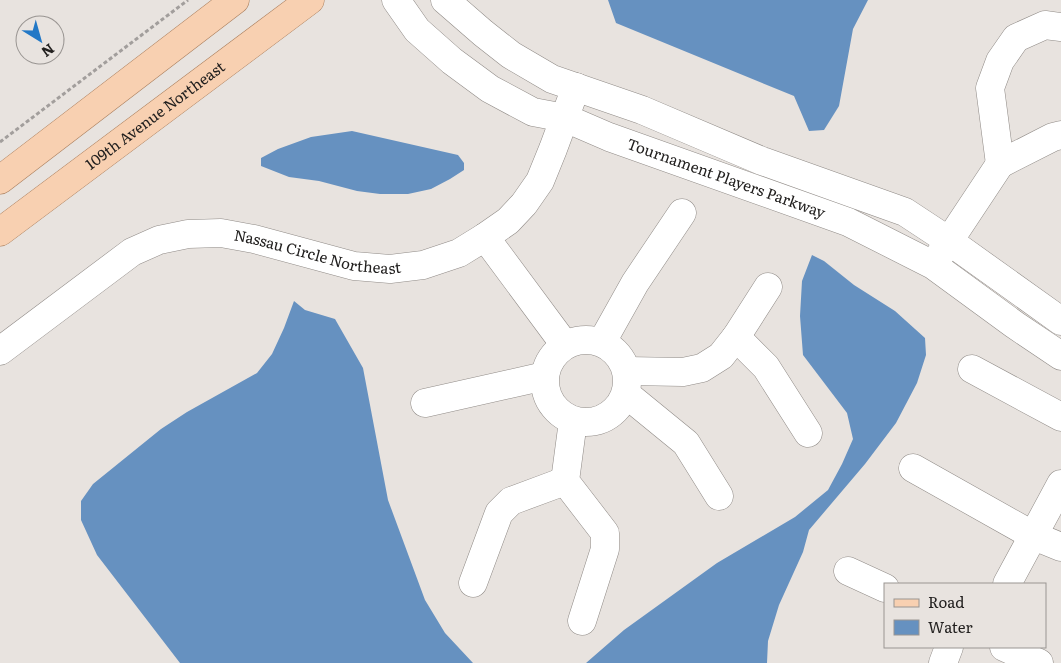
<svg xmlns="http://www.w3.org/2000/svg" width="1061" height="663" font-family="Literata,serif">
<rect width="100%" height="100%" fill="#e8e3df"/>
<g fill="#6691c0">
<path d="M608,0H868L853,29L839,106L824,130L809,131L794,96L616,23Z"/>
<path d="M352,131L458,155L464,163V170L450,179L431,189L408,194H380L357,191L319,181L289,177L261,166V158L278,149L311,137Z"/>
<path d="M812,255L824,261L854,285L895,311L925,338L926,355L917,383L896,423L865,464L809,530L803,552L779,605L768,641L767,663H586L624,630L717,563L795,517L828,490L842,464L853,439L847,413L803,355L800,316L802,281Z"/>
<path d="M294,301L305,310L335,319L363,368L388,500L425,600L445,633L473,663H180L97,555L81,520V501L93,484L161,429L187,412L257,373L272,354L284,328Z"/>
</g>
<g fill="none" stroke-linecap="round" stroke-linejoin="round">
<g stroke="#908b87" stroke-width="29">
<g id="minor">
<path id="s1" d="M396,0L417,30L452,61L490,89L533,112L565,118L609,137L848,222L933,265L1015,325L1061,356"/>
<path d="M445,0L483,33L511,55L552,79L642,110L762,161L905,212L949,241L1061,321"/>
<path d="M1061,27L1045,25L1016,38L1000,61L990,88L1000,164L1053,137L1061,135"/>
<path d="M485,237L565,345"/>
<path d="M939,256L1000,164"/>
<path d="M736,337L766,367L808,433"/>
<circle cx="586" cy="381" r="41"/>
<path d="M602,342L635,283L682,213"/>
<path id="s2" d="M0,351L132,252L159,240L188,234L221,233L254,239L354,266L390,269L423,265L459,253L485,237L508,221L524,204L540,181L553,149L576,87"/>
<path d="M972,369L1061,417"/>
<path d="M627,371L683,372L702,368L721,356L736,337L768,287"/>
<path d="M626,394L686,443L719,496"/>
<path d="M425,403L545,376"/>
<path d="M573,421L565,481L605,533V549L582,621"/>
<path d="M913,468L1034,536L1061,547"/>
<path d="M848,571L885,588"/>
<path d="M473,583L499,513L511,501L565,481"/>
<path d="M1007,584L1061,484"/>
<path d="M1004,647L1039,663"/>
<path d="M943,663L949,647"/>
</g>
</g>
<g stroke="#aa7e5c" stroke-width="29">
<g id="major">
<path d="M0,180L235,0"/>
<path id="s3" d="M0,232L310,0"/>
</g>
</g>
<path stroke="#a29e9c" stroke-width="3" stroke-dasharray="4 2.5" stroke-linecap="butt" d="M0,142L188,0"/>
<use href="#minor" stroke="#fff" stroke-width="28"/>
<use href="#major" stroke="#f8d0b1" stroke-width="28"/>
</g>
<g text-anchor="middle" stroke-width="5" stroke-linejoin="round" paint-order="stroke">
<g font-size="15" fill="#22201f" stroke="#e8e3df">
<text dy="5" stroke="none"><textPath href="#s3" startOffset="194">109th Avenue Northeast</textPath></text>
<text dy="5" stroke="none"><textPath href="#s1" startOffset="384">Tournament Players Parkway</textPath></text>
<text dy="5" stroke="none"><textPath href="#s2" startOffset="356">Nassau Circle Northeast</textPath></text>
</g>
</g>
<rect x="884" y="583" width="162" height="65" fill="#e8e3df" stroke="#999592"/>
<rect x="894" y="599" width="25" height="8" fill="#f8d0b1" stroke="#999592"/>
<text x="928" y="608" font-size="15" fill="#22201f">Road</text>
<rect x="894" y="620" width="25" height="15" fill="#6691c0" stroke="#999592"/>
<text x="928" y="633" font-size="15" fill="#22201f">Water</text>
<g transform="translate(40 40) rotate(143)"><circle r="24" fill="#e8e3df" stroke="#999592"/>
<path d="M0-4L9 19L0 12L-9 19Z" fill="#2278c6"/>
<text y="-8" font-size="14" font-weight="bold" text-anchor="middle" fill="#22201f">N</text>
</g>
</svg>
